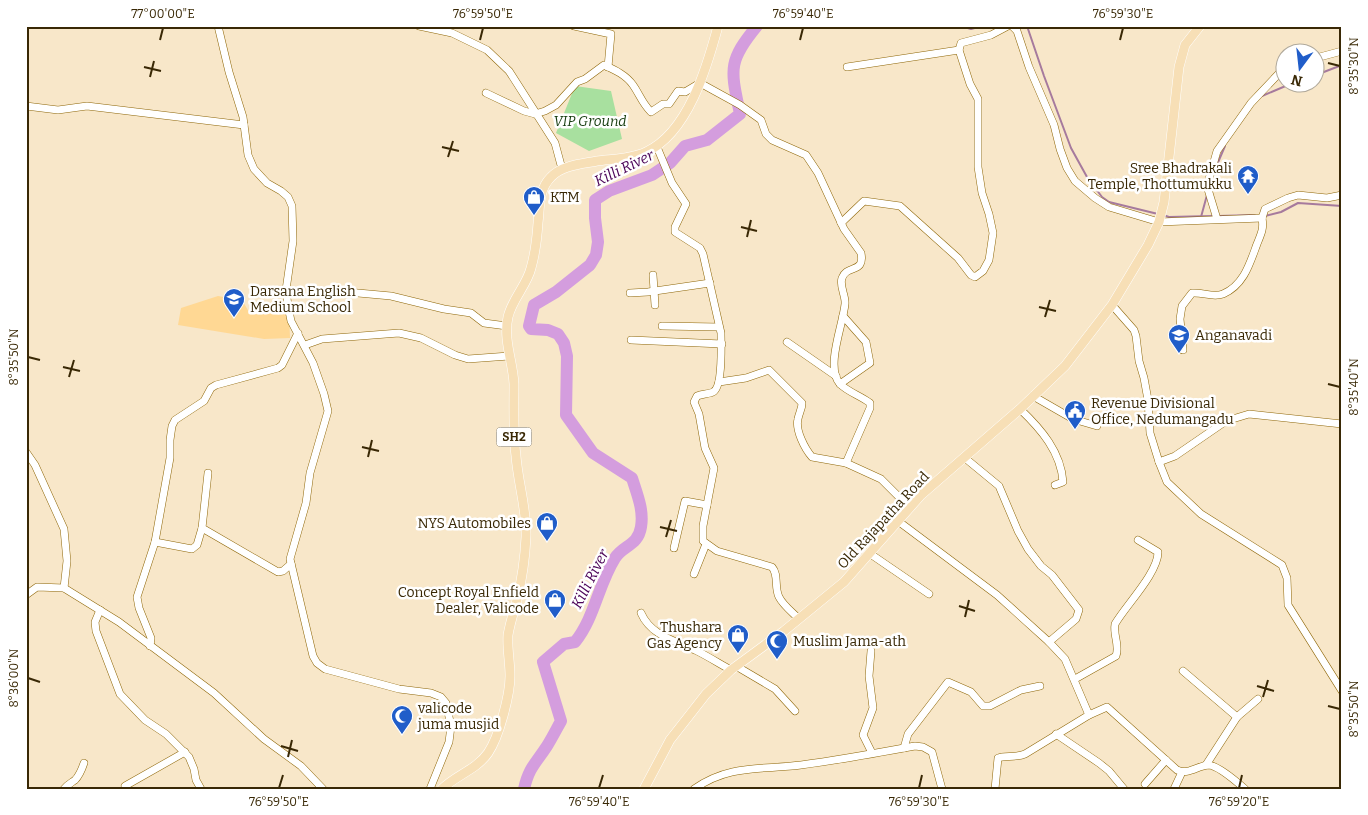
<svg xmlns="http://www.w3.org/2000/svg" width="1368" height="815" font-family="Bitter,serif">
<rect width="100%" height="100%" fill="#f8e7c9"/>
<path fill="#ffd894" d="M218,296L242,300L249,312L289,311L290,338L264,339L178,325L181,308Z"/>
<path fill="#a8e09f" d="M575,86L611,91L622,139L589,151L556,133Z"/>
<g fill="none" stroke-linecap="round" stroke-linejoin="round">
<g stroke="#a67a9d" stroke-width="2">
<path d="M961,26L971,29L982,26"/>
<path d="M1027,26L1044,76L1071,148L1087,177L1102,197L1109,202L1158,214"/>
<path d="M1316,75L1342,65"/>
<path d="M1262,96L1295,82"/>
<path d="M1216,167L1225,146"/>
<path d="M1163,215L1169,217L1213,216"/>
<path d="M1218,216L1255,215"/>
<path d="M1265,216L1281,212L1298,203L1342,206"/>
<path d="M1201,217L1207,195"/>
</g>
<path stroke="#d49dde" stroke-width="12" d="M524,789C529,767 536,763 547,746C552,738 556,730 561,721L543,662L564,644L575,642C595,617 598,585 615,558C623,545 638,546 641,527C644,510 637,494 632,478L593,453L566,415L567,356L564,343L558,334L548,330L531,329L529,326L534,305L556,292L590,265L596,255L598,242L595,218V200L609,191L652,175L670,163L685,146L707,140L740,114C731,70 727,62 757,26"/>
<g stroke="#8f6708" stroke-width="8">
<g id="minor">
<path d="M218,26L229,72L243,117L248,155L254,169L267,183L281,191L288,197L292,206L293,241L286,290L288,306L291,321L313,363L324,394L328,411L310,473L306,503L290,559L313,656L317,663L325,669L399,689L431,693L441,697L446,703L451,726L449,742L430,789"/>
<path d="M419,26L452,33L487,50L509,71L555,143L562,169"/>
<path d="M574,26L611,34L608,67"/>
<path d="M1012,26L1017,31L1029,67L1054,125L1060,149L1067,168L1075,181L1095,198L1109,207L1159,222L1262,218"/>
<path d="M1316,58L1342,51"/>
<path d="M847,67L959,50"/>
<path d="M486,93L524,111L535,114L545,111L556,105L577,82L585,79L604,65C615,70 626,75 633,85C640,95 642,103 651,112L663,104H669L678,91L685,92L700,83L740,105L761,120L766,134L772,140L806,155L818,173L844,229L861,253C865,274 847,264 842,278C839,286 846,296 845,304C843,325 825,367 840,384C848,392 861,396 870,403V408L846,463"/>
<path d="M26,106L58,110L87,106L244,125"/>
<path d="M657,147L672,183L686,204L675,227V232L700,248L703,254L721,333C721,343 723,387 713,392C709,394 702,394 697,396L694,402L699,414L705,448L714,468L703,526V541L717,551L772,567C779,575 774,587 779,597C783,605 792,612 798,618"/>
<path d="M1262,218L1265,209L1288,198L1298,195L1327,198L1342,195"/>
<path d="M1217,219L1207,186L1217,151L1251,103L1286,66"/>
<path d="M841,223L864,201L900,206L958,258L971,275L975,277L983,271L989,260L993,233L989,214L982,193L978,167V99L970,84L959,50L961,43L991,35L1008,26"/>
<path d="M653,275L655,305"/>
<path d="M347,292L391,296L444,309L471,313L484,323L507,326"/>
<path d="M630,293L648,292L710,283"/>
<path d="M1112,305L1134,330L1136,336L1139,361L1144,378L1148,400L1150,433L1159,462L1175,456L1226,421L1249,414L1342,424"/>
<path d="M662,326L719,327"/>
<path d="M631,340L722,344"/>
<path d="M787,342L836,376"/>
<path d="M305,345L322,339L399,333L421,338L455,355L468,359L509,356"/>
<path d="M1183,350L1180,319L1182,306L1192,293C1203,292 1213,298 1223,294C1244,285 1250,263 1257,244C1261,234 1264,229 1262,218"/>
<path d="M719,382L746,378L769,370L802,403C802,409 799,413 798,419C795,430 805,449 812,457L846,463L881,479L910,508"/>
<path d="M840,384L870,363L866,342L843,316"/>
<path d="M1033,396L1073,419L1097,426"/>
<path d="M1020,409C1041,429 1061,452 1063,482L1055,485"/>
<path d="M26,452L35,465L64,529L67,561L64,588"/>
<path d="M965,458L999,486L1018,531L1028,549L1041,566L1052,575L1079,610L1076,619L1049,642"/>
<path d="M1159,462L1167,482L1201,514L1282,565L1287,578L1288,605L1342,691"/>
<path d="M208,473L202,528L278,572L283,571L291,564"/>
<path d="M898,521L997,595L1049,642L1065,659L1089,715L1107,707L1177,770C1189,775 1197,766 1208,765C1218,765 1237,782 1245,789"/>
<path d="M155,542L192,549L197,545L202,528"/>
<path d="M674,548L685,501L707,505"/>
<path d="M869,553L929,594"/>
<path d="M694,574L706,544"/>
<path d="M26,595L37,587L64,588L119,622L214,693L264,739L301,766L323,789"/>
<path d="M100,610L95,622L96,631L120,694L145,720L166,734L189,757L194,769L196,780L201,789"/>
<path d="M641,613C651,636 676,641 697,651C709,657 720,664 731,670"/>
<path d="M150,646L151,638L139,608L137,597L155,542L170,458V440L172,426L175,420L204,401L211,388L216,385L278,368L282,365L298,333"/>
<path d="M871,651L869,676L873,708L863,735L872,753"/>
<path d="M736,666L775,689L795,711"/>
<path d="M1183,671L1237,717"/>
<path d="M1075,679L1116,656C1120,645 1113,636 1115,624C1126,605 1158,573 1158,552L1138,540"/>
<path d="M1056,734L1099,763L1109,771L1124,789"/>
<path d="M904,748L908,734L948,682L971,692L983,706H990L1021,690L1040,686"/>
<path d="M1206,765L1237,717L1258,699"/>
<path d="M1145,784L1166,760"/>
<path d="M125,786L185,752"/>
<path d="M64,789C68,784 71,783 75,780C80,775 82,769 84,763"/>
<path d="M694,789C729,764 762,770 801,765C839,760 877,753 915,746L923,747L932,752L942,789"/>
<path d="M995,789L998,758C1004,755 1016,758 1025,754L1089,715"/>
<path d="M1174,789L1182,772"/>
</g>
</g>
<g stroke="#fff" stroke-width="10">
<g id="major">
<path d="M442,789C456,775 476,770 488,753C499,737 510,695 510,676C510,662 507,648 508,635C510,623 514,611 517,600C522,579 525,558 526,537C527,510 518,483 516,456C513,432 514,408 514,384C513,362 503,340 508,317C512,299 527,285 531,268C535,254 537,238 538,223C540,207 538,190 551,177C562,165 582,164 597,161C613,159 632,159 646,152C688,133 707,67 718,26"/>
<path d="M644,789L670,740L706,694L731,670L784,631L844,582L921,495L1020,409L1065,366L1112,305L1148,245L1159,222L1164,202L1179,67L1185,45L1200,26"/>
</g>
</g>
<use href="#minor" stroke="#fff" stroke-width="7"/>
<use href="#major" stroke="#f7dfb6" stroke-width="9"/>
</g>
<path fill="none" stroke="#392805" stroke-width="2" d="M160,40L163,28M480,40L483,28M800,40L803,28M1120,40L1123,28M1328,63L1340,66M144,67L161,71M150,77L154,61M442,147L459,151M448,157L453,141M741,227L757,231M747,237L751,220M1039,307L1056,311M1045,317L1050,300M28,357L40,360M63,367L80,371M69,377L74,360M1328,384L1340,387M362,447L379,451M368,457L372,440M660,527L677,531M666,537L671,520M959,606L975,611M965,617L969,600M28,678L40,682M1257,686L1274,691M1263,697L1268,680M1328,706L1340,709M281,746L298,751M288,757L292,740M279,788L283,775M599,788L603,775M919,788L922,775M1239,788L1242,775"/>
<defs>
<g id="temple-pin" transform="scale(1.125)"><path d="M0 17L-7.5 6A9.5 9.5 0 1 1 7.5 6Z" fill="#205dc9" stroke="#fff"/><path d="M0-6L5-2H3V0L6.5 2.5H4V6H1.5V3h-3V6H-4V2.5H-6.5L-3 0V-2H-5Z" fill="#fff"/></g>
<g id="shop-pin" transform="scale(1.125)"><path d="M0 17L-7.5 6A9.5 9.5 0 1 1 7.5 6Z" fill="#205dc9" stroke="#fff"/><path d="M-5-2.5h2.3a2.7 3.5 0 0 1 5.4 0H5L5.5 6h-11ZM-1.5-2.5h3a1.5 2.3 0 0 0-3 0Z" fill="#fff"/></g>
<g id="school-pin" transform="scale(1.125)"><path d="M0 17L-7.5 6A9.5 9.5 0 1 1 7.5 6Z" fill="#205dc9" stroke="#fff"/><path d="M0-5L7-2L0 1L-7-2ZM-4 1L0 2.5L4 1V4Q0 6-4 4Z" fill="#fff"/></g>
<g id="civic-pin" transform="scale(1.125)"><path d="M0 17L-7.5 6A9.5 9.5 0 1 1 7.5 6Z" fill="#205dc9" stroke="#fff"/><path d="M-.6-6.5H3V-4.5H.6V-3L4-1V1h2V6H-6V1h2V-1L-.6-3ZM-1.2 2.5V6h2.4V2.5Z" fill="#fff"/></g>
<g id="mosque-pin" transform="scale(1.125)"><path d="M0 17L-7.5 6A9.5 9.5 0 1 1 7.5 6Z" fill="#205dc9" stroke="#fff"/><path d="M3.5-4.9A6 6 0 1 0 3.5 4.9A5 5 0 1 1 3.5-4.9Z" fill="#fff"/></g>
</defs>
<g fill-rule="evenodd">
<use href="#temple-pin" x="1248" y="176"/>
<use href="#shop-pin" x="534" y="197"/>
<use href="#school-pin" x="234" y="299"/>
<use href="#school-pin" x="1179" y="335"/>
<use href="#civic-pin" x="1075" y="411"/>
<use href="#shop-pin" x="547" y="523"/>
<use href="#shop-pin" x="555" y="600"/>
<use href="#shop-pin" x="738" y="635"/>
<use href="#mosque-pin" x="777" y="641"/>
<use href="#mosque-pin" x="402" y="716"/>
</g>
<g text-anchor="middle" stroke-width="5" stroke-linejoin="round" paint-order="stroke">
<rect fill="#fff" stroke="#746850" stroke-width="1" x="496.5" y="427.5" width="35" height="19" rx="4"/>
<g font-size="12" font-weight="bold" fill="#392805">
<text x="514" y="441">SH2</text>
</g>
<g font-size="14" font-style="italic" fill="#163c0f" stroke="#fff">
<text x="590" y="126">VIP Ground</text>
</g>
<g font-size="14" fill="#392805" stroke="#fff" text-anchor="start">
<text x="1232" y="173" text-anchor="end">Sree Bhadrakali<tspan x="1232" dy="16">Temple, Thottumukku</tspan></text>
<text x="550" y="202">KTM</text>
<text x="250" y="296">Darsana English<tspan x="250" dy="16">Medium School</tspan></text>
<text x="1195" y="340">Anganavadi</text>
<text x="1091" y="408">Revenue Divisional<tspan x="1091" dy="16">Office, Nedumangadu</tspan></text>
<text x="531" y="528" text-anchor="end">NYS Automobiles</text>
<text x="539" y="597" text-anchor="end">Concept Royal Enfield<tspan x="539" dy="16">Dealer, Valicode</tspan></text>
<text x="722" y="632" text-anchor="end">Thushara<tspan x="722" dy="16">Gas Agency</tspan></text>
<text x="793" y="646">Muslim Jama-ath</text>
<text x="418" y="713">valicode<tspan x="418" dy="16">juma musjid</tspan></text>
</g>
<g font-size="14" fill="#392805" stroke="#fff">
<text transform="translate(883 520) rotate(-47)" y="5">Old Rajapatha Road</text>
</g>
<g font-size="15" font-style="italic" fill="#4b0457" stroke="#fff">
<text transform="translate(624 168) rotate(-26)" y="5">Killi River</text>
<text transform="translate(590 579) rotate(-63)" y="5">Killi River</text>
</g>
</g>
<rect width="1368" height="815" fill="none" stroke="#ffffff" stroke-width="55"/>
<g transform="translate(1300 68) rotate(195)"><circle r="24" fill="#ffffff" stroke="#b0a99b"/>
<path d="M0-4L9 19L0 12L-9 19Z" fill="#205dc9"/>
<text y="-8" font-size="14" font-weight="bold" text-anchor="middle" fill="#392805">N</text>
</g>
<rect x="28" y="28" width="1312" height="760" fill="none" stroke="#392805" stroke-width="2"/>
<g font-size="12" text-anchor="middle" fill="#392805">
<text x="163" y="18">77°00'00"E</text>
<text x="483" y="18">76°59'50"E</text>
<text x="803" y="18">76°59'40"E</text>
<text x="1123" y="18">76°59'30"E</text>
<text transform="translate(1354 66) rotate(-90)" y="4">8°35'30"N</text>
<text transform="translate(14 357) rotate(-90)" y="4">8°35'50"N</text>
<text transform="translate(1354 387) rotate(-90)" y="4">8°35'40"N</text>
<text transform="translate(14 678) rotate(-90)" y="4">8°36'00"N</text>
<text transform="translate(1354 709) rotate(-90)" y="4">8°35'50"N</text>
<text x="279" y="806">76°59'50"E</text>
<text x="599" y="806">76°59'40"E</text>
<text x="919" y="806">76°59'30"E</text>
<text x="1239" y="806">76°59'20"E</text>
</g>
</svg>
